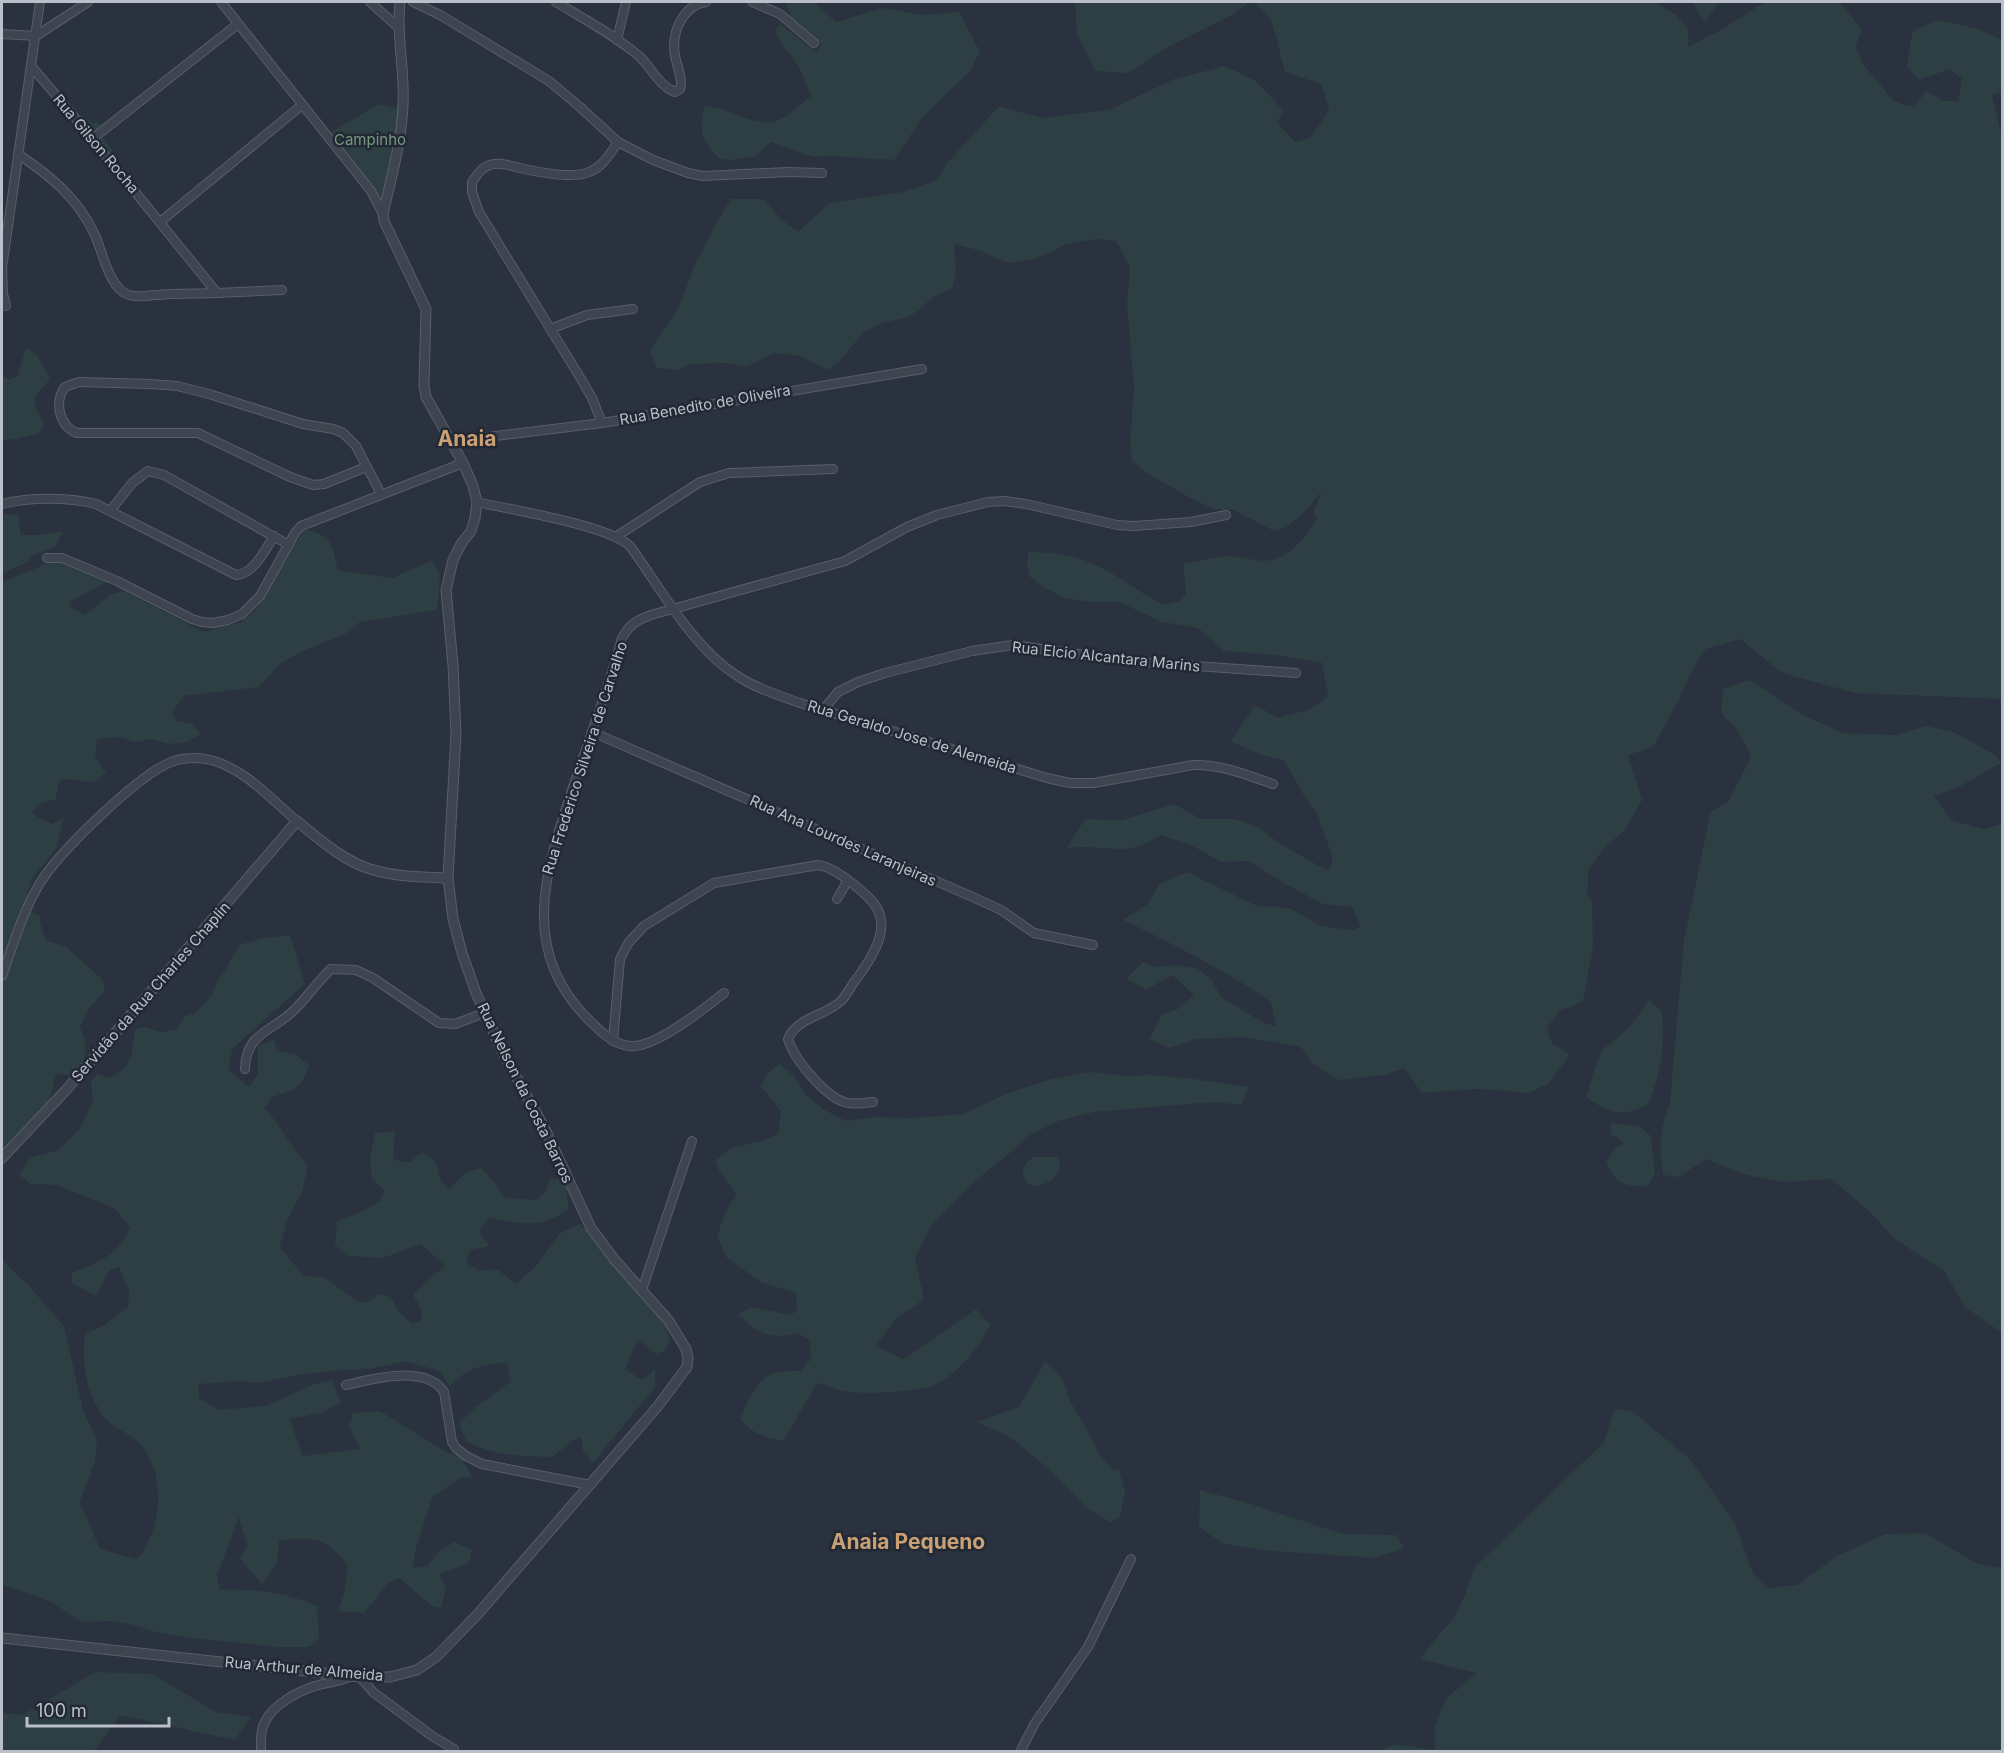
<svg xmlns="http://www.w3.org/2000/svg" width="2004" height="1753" font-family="Inter,sans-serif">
<rect width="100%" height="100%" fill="#2a313f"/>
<g fill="#2d3f42">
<path d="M786,2H814L836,22L883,8L922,15L959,12L980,52L970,71L923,117L894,160L833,156L813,157L771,142L756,156L733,160L720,159C699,137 700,134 704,106C728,105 758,132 781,119C792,113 802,103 811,96C806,85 802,71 795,61C787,49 777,44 776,29L780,24L817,53L821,44C808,32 787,20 786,2Z"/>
<path d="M1075,2H1249L1230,16L1166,48L1128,73L1096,71L1077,33Z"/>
<path d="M1254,2H1655L1676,15L1688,27V47L1724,28L1765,2H1839L1862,29L1856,46L1863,64L1893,100L1907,106L1915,105L1926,91L1944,101H1958L1962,79L1950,69L1918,80L1907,66L1912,34L1916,29L1939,20L1979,29L2002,40V91L1992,95L2002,138V699L1855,693L1782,673L1740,639L1706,649L1691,672L1679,700L1653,747L1628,755L1642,800L1624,831L1604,848L1589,869L1587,894L1592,899L1593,947L1583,1001L1574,1006L1560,1010L1547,1028L1552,1043L1570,1055L1548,1084L1528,1093L1478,1089L1421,1093L1405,1068L1384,1075L1337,1080L1311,1062L1301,1047L1242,1037L1196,1039L1170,1048L1149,1040L1162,1014L1176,1010L1194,995L1172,975L1146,990L1126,979L1143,962L1156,967L1174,965L1197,968L1210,978L1222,998L1264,1023L1276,1026L1271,1002C1224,969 1174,945 1123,920L1148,904L1159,884L1187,872L1257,906L1290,908L1321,926L1352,930L1361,927L1352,907L1323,904L1287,885L1249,861L1221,862L1191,845L1161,835C1154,839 1147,844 1139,846C1116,854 1089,843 1066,849L1085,819L1122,820L1174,804L1201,819H1236L1259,828L1282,845L1328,871L1333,859L1317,813L1303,794L1284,760L1261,755L1231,741L1255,705L1278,718L1311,709L1328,696L1322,663L1276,655L1224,651L1198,628L1162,622L1119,602H1090L1064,598L1045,588L1030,577L1027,563L1029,552C1053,552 1076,555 1098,566C1121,577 1141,594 1164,605L1180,601L1186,593L1183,564C1198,561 1214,557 1229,556C1242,556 1259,563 1271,560C1290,557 1310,533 1317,517L1313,513L1322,491L1303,514L1285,528L1274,531L1234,510L1215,509L1194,500L1150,475L1132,461L1130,442L1134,388L1127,305L1130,268L1120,247L1115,241L1097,239L1066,244L1052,252L1030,260L1008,263L978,250L954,244L956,273L952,289L934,296L919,310L908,317L882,323L863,333L840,361L827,370L801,356L774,353L747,367L727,363L691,364L677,370L657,368L650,350L674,315L685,292L693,268L715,225L731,199H763C776,212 782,223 799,231L829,203L903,192L935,181L948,162L999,106L1042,118L1109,110L1174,79L1225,66L1256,81L1284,111L1277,122L1295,142L1310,138L1329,110L1321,84L1285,72L1271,19Z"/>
<path d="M1692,2H1719L1705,22Z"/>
<path d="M379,104L403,110L385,208L329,133Z"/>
<path d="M81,115L93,124L96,121L103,128L100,135L114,152L108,158L76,119Z"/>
<path d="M26,347L37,355L50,379L35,397L36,410L45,423L39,433L17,439L2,440V375L9,380L18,376Z"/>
<path d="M4,514L18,515L21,535H41L63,531L56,546L32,556L28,562L2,573V518Z"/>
<path d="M305,529C334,538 331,542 338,570L392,578L433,560L440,576L437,610L360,622L345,634L305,650L281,663L259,687L184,696L172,712L176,721L192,724L201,734L187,742L169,744L150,739L134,742L118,737L97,739L95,757L106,772L95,782L62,779L58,785L56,799L40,804L32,811L38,818L52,824L64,816L56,849L32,879L19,922L2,967V582L58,559L107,582L69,602L71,608L85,615L110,595L124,591L204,632L241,622L256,610L271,583Z"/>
<path d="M1750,680L1803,715L1843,733L1896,735L1926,726L1954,732L1995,755L2001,763L1959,787L1934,796L1951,820L1983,829L2002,824V1333L1965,1307L1944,1271L1896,1240L1869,1211L1831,1179L1783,1182L1746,1175L1706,1159L1679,1177L1663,1175C1659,1144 1659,1132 1670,1102L1684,940L1711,811L1728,802L1751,757C1748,750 1744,742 1740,735C1725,711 1717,723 1724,688Z"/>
<path d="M30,911L39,915L43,934L47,941L65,946L102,979L105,991L90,1007L80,1026C89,1049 87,1055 77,1076L55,1074C53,1109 24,1143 2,1167V986Z"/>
<path d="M290,935L305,984L232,1049L228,1070L249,1087L258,1074V1046L274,1040L277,1051L295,1054L309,1065C302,1089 294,1090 272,1097L265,1108C281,1126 292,1148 308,1166L302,1192L286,1222L280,1247L303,1275L325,1278L360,1303L368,1302L379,1294L391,1297L398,1311L412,1324L421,1321L422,1312L413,1294L445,1265L420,1244L383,1258L348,1256L335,1245L337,1221L359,1213L380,1201L385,1191L372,1179L370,1158L375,1133L395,1131L393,1158L401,1162H410L422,1152L436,1162L440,1180L449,1189L466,1172L482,1168L506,1198L536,1200L545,1193L550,1179H565L569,1209C540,1230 523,1223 490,1218L479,1230L489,1246L470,1250L466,1262L479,1271L497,1269L516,1284L537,1265L559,1234L579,1224L594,1236L666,1320L670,1343L664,1351L656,1354L638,1340L625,1369L642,1380L655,1369V1387L593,1463L583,1452L581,1437L571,1441L553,1457C522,1456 493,1456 466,1441L459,1423L476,1407L511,1381L507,1363C485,1363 465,1369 450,1386L439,1371L405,1361L369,1369L345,1370L303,1374L258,1383L242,1381L198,1384L199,1398L218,1410L266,1406L314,1384L332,1380L341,1402L321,1413L290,1419L303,1456L360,1449L349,1427L353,1413L380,1411L448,1453L461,1456L473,1478L462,1477L432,1497L415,1552L413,1568L428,1566L437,1553L454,1542L472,1549L469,1563L439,1574L446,1587L441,1608L432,1606L399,1578L388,1583L364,1613L338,1611L344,1594L348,1567C329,1538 311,1536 279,1541L277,1562L262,1585L240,1558L247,1545L239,1517L217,1576L220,1590C252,1588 289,1593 317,1606L319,1639L309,1647H278L183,1637L156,1632L134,1625L112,1621L81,1622L51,1602L2,1584V1260L29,1286L64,1326L83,1410L97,1440L95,1461L80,1502L100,1549L137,1559C163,1530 167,1469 137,1441C127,1432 113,1428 104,1417C86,1395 81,1362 85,1334L103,1326L128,1307L129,1291L119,1267L110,1270L96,1296L72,1283V1273C98,1262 120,1255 130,1227L114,1208L56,1185L31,1184L19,1175L30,1158L58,1150L79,1130L93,1101L91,1082L97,1074L110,1078C134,1066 131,1053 135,1029L144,1027L161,1032L177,1029L185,1016L195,1013L212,995L218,979L225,971L239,945L263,938Z"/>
<path d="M1649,1000L1662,1012C1665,1047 1661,1072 1648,1105C1620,1117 1611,1115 1586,1097L1594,1071L1602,1050L1630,1027Z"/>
<path d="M779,1064L794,1076L805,1094L823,1109L846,1121L876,1117L912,1118L963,1114L1008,1093L1052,1079L1089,1072L1125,1076L1152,1075L1187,1078L1248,1087L1242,1105L1213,1102L1094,1112L1058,1121L1026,1137L1011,1152L973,1183L930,1227L915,1258L924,1299L895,1320L876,1346L904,1359L976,1309L991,1325C978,1348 959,1373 935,1385C919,1392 860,1395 843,1391C834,1389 825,1385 817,1383L784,1440C766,1440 751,1432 740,1419C746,1405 754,1386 766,1377C774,1371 790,1371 800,1371L811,1359L809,1340L798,1333C768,1340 759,1334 738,1314L752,1307L791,1315L797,1310L796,1293L761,1282L726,1257L717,1236L726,1210L737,1195L719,1171L716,1160L731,1148L762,1141L778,1134L781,1111L761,1087L766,1075Z"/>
<path d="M1611,1123L1639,1126L1651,1136L1655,1173L1647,1187C1620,1184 1618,1186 1606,1162L1615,1149L1624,1143L1611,1134Z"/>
<path d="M1033,1157H1057C1066,1169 1053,1182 1041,1185C1037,1187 1031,1185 1027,1184L1022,1171L1027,1162Z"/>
<path d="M1045,1362L1062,1378L1070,1401L1090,1435L1100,1456L1114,1471L1119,1468L1125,1493L1120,1517L1110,1522L1086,1507L1046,1467L1010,1437L977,1422L1019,1407Z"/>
<path d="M1614,1409L1632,1411L1690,1459L1736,1525L1753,1574L1767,1588L1797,1585L1837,1556L1885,1534L1925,1533L1978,1564L2002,1568V1751H1378L1395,1744L1435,1750V1725L1446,1698L1477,1673L1420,1659L1439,1634L1453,1620L1465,1595L1474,1568L1604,1442Z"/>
<path d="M1200,1490L1245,1502L1343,1534L1396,1535L1404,1548L1375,1558L1260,1550L1222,1543L1199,1527Z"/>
<path d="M95,1672L152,1674L216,1712L251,1717L235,1740C196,1733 159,1721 120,1716L94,1751H2V1713L23,1715Z"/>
</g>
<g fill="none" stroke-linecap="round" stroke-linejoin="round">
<g stroke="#585f6a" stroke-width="10">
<g id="minor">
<path d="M221,2L371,191L383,214"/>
<path d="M370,2L399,28"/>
<path d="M413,2L442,16L549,81L580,107L618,142L653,160L688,173L703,176L788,172L822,173"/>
<path d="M556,2C584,19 614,35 639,56C651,67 659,86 675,92L680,89L681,84C681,71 674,60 674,47C674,27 685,5 706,2"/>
<path d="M752,2L780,14L814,43"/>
<path d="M2,34L36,36L88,2"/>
<path d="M617,40L626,2"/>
<path d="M32,67L76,119L217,293L282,290"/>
<path d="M92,139L238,24"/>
<path d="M18,154C49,175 77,197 94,233C102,249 109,290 129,295C138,298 148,295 157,295C177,293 197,294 217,293"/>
<path d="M160,222L302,105"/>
<path d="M6,306L3,294L2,268L40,2"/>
<path d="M550,329L587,315L633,309"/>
<path d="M602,423L592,398L581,379L479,212L472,192V182C475,178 479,171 484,168C495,160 508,165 520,168C537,172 573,179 589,172C603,167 610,153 618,142"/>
<path d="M487,437L602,423L922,369"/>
<path d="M366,467L324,484L313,485L290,477L198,433H77C59,426 54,402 65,387L79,382L151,384L177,386L209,394L303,424L333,429L343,433L356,446L381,494"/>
<path d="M477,502C512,510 607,525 630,546C660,587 692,647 736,675C755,688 778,695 800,703L1047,778L1070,783H1094L1193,765C1221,764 1246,775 1273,784"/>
<path d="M2,504C31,497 67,497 96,504L236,575C254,574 265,550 274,536"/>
<path d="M111,510L132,483L148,471L164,475L289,545"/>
<path d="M617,536L700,482L729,473L833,469"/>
<path d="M47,558H62L79,565L117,581L192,619L202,622L213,623L228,620L242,614L260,596L295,533L301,526L463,463"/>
<path d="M823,710L838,692L858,682L885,673L972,651L1013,645L1136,662L1296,673"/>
<path d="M592,732L975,898L1001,910L1034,933L1093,945"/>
<path d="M837,899L847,882"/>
<path d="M2,976C13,945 23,911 40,883C60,851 137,776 171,762C184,757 198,757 211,760C245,769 271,799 297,821"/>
<path d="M724,993C705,1008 654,1049 630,1046C615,1045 602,1033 592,1023C515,951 547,866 575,781C591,734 609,686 622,638C629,625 637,620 651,615L845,561L907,527L937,515L988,502L1005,501L1026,504L1117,525L1134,526L1191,522L1226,515"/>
<path d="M613,1041L620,959L629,942L644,926L714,883L818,865C834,867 855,885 867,896C896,922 875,952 858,977C852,984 848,993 842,1000C825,1017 798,1016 788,1039C794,1059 824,1095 844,1102C854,1105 864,1103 873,1102"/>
<path d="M245,1069C246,1032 272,1032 293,1011C307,998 317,982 331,969L356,970L373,978L439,1023L455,1024L484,1013"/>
<path d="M642,1290L692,1141"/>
<path d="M346,1385C374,1379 425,1364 444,1392L452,1442L456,1448L466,1456L482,1464L590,1485"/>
<path d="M360,1677L373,1692L432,1736L454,1749"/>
<path d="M261,1752C261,1741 260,1729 266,1720C274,1704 299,1691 315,1686C328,1682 340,1682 351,1676"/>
<path d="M1020,1752L1035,1723L1088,1647L1131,1559"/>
</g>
</g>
<g stroke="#585f6a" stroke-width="11">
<g id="tertiary">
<path d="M2,1158L67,1089L297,821C319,839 342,860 370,869C395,877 422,877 448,878"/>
<path d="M2,1638L360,1677H390L417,1670L436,1657L477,1615L658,1406L687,1367L688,1358L686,1349L669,1321L614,1259L591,1228L545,1129L502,1051L476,993L462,953L453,919L448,878L456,734L453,665L446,590L453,560L461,544L471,531L475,518L477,502L473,486L463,463L426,397L424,385L426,309L384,221L383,214C391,178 402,141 403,104C405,70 396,36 400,2"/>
</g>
</g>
<use href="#minor" stroke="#3e4450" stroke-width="8"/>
<use href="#tertiary" stroke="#3e4450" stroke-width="9"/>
</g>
<g text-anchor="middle" stroke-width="5" stroke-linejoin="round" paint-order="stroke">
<g font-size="15" fill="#74987f" stroke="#222935">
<text x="370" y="145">Campinho</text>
</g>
<g font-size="15" fill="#babfca" stroke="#222935">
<text transform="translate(96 144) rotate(50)" y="5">Rua Gilson Rocha</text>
<text transform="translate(705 405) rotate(-10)" y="5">Rua Benedito de Oliveira</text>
<text transform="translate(1106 657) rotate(6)" y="5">Rua Elcio Alcantara Marins</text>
<text transform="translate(912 737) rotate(17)" y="5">Rua Geraldo Jose de Alemeida</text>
<text transform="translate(585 758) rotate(-72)" y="5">Rua Frederico Silveira de Carvalho</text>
<text transform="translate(843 841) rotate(24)" y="5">Rua Ana Lourdes Laranjeiras</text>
<text transform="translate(151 992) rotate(-49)" y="5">Servidão da Rua Charles Chaplin</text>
<text transform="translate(525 1093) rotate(64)" y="5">Rua Nelson da Costa Barros</text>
<text transform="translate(304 1669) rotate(5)" y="5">Rua Arthur de Almeida</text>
</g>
<g font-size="21" font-weight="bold" fill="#caa075" stroke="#222935">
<text x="467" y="446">Anaia</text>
<text x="908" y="1549">Anaia Pequeno</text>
</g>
</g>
<rect width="2004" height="1753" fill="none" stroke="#babfca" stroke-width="6"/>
<path d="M27 1717v9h142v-9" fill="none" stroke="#babfca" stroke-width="3"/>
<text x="36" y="1717" font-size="18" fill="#babfca" stroke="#222935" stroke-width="4.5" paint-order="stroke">100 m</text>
</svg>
